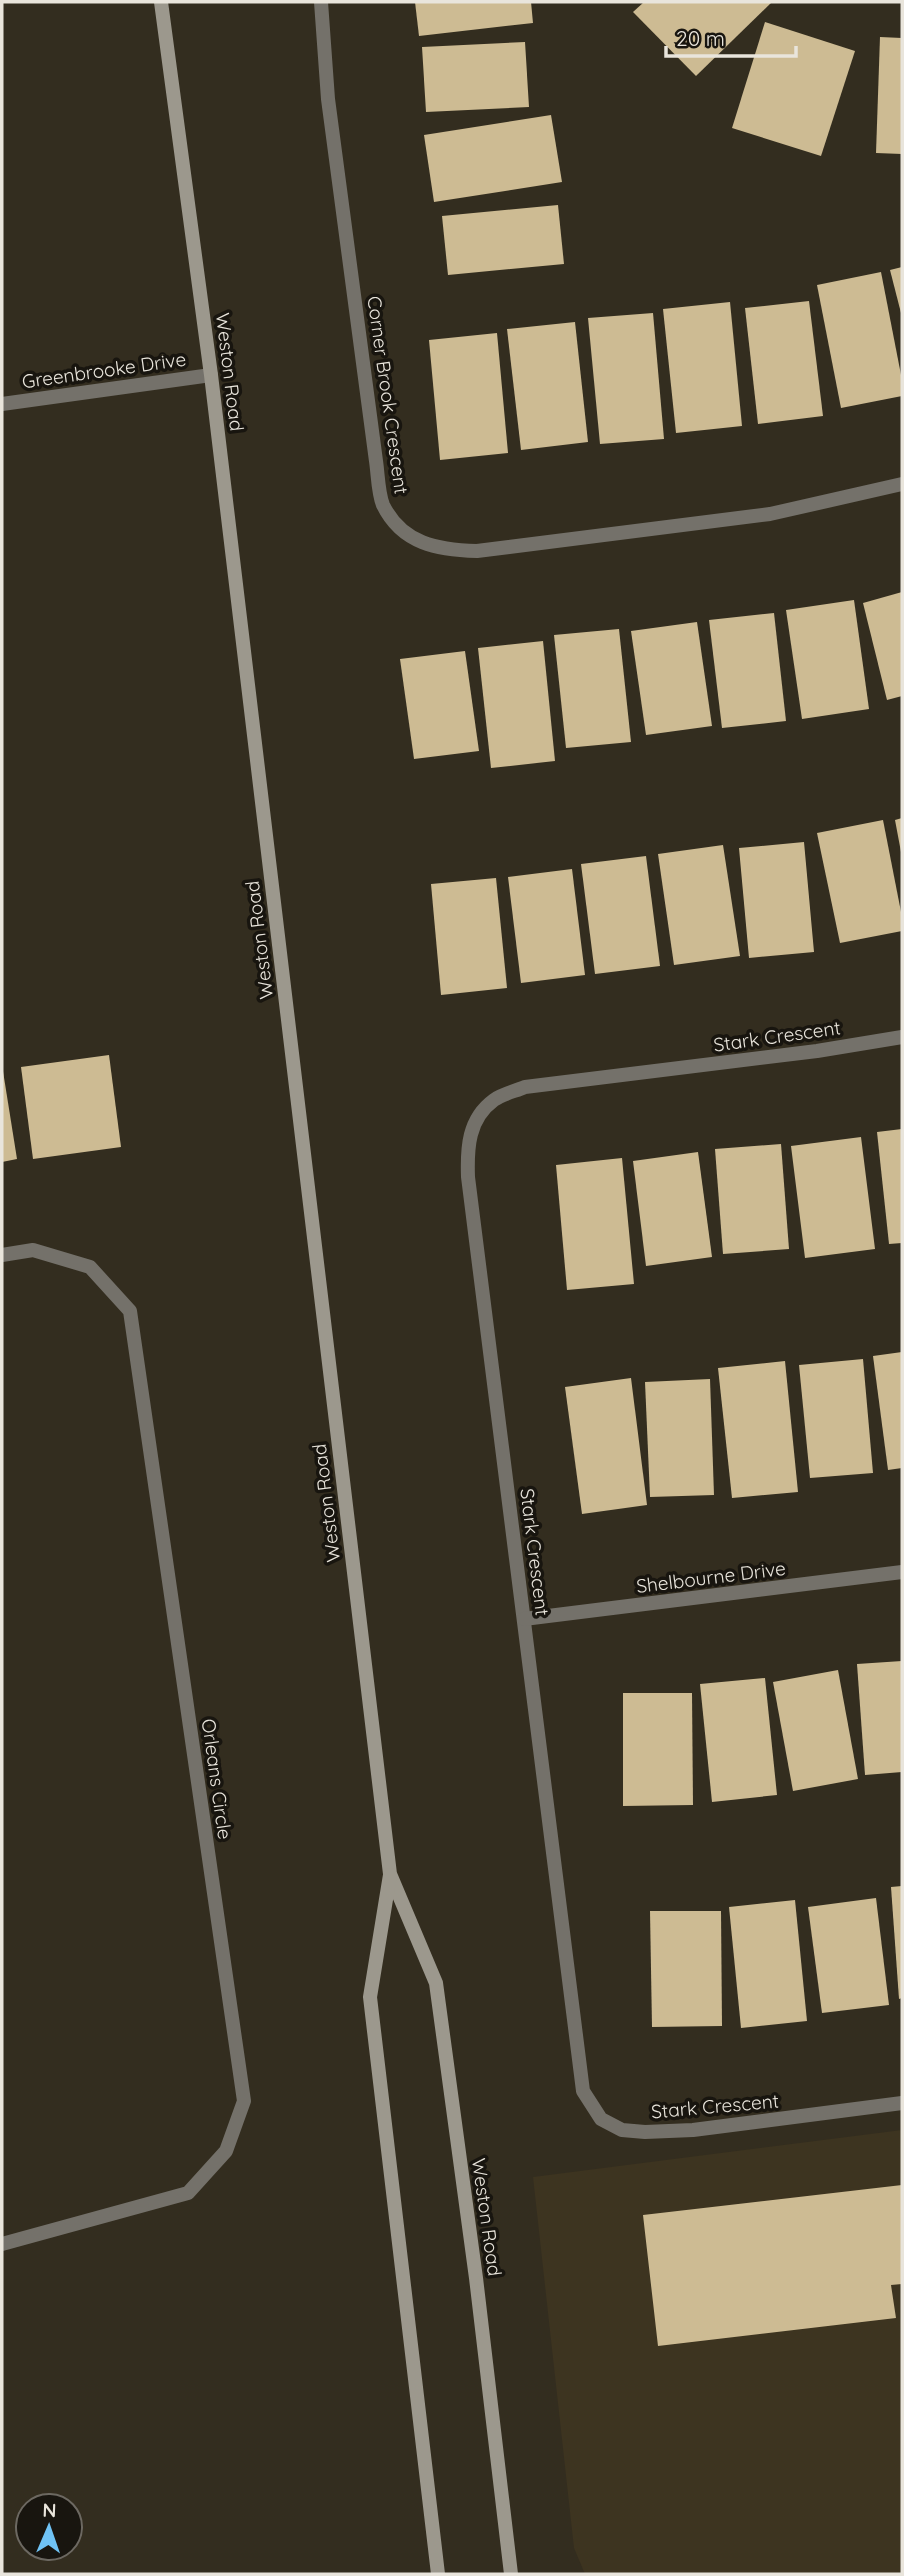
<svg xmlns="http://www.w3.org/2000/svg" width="904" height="2576" font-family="Quicksand,sans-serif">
<rect width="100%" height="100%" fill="#332d1f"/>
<path fill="#3d3420" d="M902,2130V2574H585L574,2548L533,2177Z"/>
<g fill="#cdbb93">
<path d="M415,2H531L533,23L419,36Z"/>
<path d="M644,2H772L696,76L633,12Z"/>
<path d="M765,22L855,51L821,156L732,128Z"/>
<path d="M880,37L902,38V154L876,153Z"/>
<path d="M525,42L529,107L426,112L422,47Z"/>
<path d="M551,115L562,182L434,202L424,135Z"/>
<path d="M558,205L564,264L448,275L442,216Z"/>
<path d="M902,267V313H901L890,270Z"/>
<path d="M881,272L902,380V396L841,408L817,285Z"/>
<path d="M809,301L823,416L758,424L745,308Z"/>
<path d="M730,302L742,426L676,433L663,309Z"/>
<path d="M653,313L664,439L600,444L588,318Z"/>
<path d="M575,322L588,442L521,450L507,329Z"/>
<path d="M497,333L508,453L440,460L429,340Z"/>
<path d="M902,592V696L887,700L863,603Z"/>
<path d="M854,600L869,709L802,719L786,610Z"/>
<path d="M774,613L786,721L722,728L709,620Z"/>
<path d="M697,622L712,726L646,735L631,631Z"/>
<path d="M619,629L631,742L566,748L554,635Z"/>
<path d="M543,641L555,761L491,768L478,648Z"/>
<path d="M465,651L479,751L414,759L400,659Z"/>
<path d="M902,818V852H901L895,820Z"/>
<path d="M883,820L902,917V931L840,943L817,833Z"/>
<path d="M804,842L814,952L749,958L739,848Z"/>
<path d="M723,845L740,956L674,965L658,854Z"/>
<path d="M646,856L660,966L595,974L581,864Z"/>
<path d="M572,869L585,975L521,983L508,877Z"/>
<path d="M496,878L507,988L441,995L431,884Z"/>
<path d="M109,1055L121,1147L33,1159L21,1067Z"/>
<path d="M2,1065L17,1159L2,1162Z"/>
<path d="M902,1129V1243L889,1244L877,1132Z"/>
<path d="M861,1137L875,1249L805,1258L791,1146Z"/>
<path d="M781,1144L789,1249L723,1254L715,1149Z"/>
<path d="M698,1152L712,1257L646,1266L633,1161Z"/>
<path d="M622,1158L634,1284L567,1290L556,1165Z"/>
<path d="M902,1352V1468L888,1470L873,1356Z"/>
<path d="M863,1359L873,1473L810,1478L799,1365Z"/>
<path d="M785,1361L798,1492L732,1498L718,1368Z"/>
<path d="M631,1378L647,1505L582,1514L565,1387Z"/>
<path d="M710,1379L714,1495L650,1497L645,1382Z"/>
<path d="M902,1661V1772L865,1775L857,1664Z"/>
<path d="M838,1670L858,1779L793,1791L773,1682Z"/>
<path d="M765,1678L777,1795L712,1802L700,1684Z"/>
<path d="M623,1693H692L693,1805L623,1806Z"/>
<path d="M902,1886V1998L899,1999L891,1887Z"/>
<path d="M876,1898L889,2005L822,2013L808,1907Z"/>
<path d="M795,1900L807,2021L741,2028L729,1907Z"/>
<path d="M650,1911H721L722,2026L652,2027Z"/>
<path d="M902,2185V2284L891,2285L896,2318L658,2346L643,2215Z"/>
</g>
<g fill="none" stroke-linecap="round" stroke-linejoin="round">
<g stroke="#74716a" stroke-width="14">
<path d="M321,2L328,99L376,461C378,474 378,493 383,505C402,544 438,550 477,551L770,514L902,484"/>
<path d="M2,404L211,375"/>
<path d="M902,1037L817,1051L525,1087C516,1091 502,1094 494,1100C468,1119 467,1148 468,1177L583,2091L601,2119L622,2130L645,2132L693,2130L902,2103"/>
<path d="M2,1255L33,1250L90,1267L130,1311L244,2101L226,2151L188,2193L2,2244"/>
<path d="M524,1619L902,1572"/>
</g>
<g stroke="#9c988d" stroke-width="14">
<path d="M161,2L211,375L390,1874L436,1983L476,2278L511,2574"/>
<path d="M390,1875L370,1997L438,2574"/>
</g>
</g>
<g text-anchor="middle" stroke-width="7" stroke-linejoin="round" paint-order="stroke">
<g font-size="19" fill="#e9e5dc" stroke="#18150f">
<text transform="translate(104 370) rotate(-8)" y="7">Greenbrooke Drive</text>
<text transform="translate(230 372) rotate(83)" y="7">Weston Road</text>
<text transform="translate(388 395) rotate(82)" y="7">Corner Brook Crescent</text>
<text transform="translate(259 940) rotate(-97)" y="7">Weston Road</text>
<text transform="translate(777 1036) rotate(-8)" y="7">Stark Crescent</text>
<text transform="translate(326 1503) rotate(-97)" y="7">Weston Road</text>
<text transform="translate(535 1552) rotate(83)" y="7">Stark Crescent</text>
<text transform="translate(711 1577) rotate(-7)" y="7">Shelbourne Drive</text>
<text transform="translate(217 1779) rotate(82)" y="7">Orleans Circle</text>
<text transform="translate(715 2106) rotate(-5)" y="7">Stark Crescent</text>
<text transform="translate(487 2217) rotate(82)" y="7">Weston Road</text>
</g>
</g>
<rect width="904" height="2576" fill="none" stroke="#e9e5dc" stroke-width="7"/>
<g transform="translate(49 2527) rotate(2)"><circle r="33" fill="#18150f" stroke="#6c6861" stroke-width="2"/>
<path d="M0-5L12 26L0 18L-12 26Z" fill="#6fc2f4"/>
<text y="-10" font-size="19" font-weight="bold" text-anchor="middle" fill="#e9e5dc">N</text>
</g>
<path d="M666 46v10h130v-10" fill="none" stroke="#e9e5dc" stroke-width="3.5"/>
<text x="676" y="46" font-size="21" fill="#e9e5dc" stroke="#18150f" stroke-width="5" paint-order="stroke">20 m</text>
</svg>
